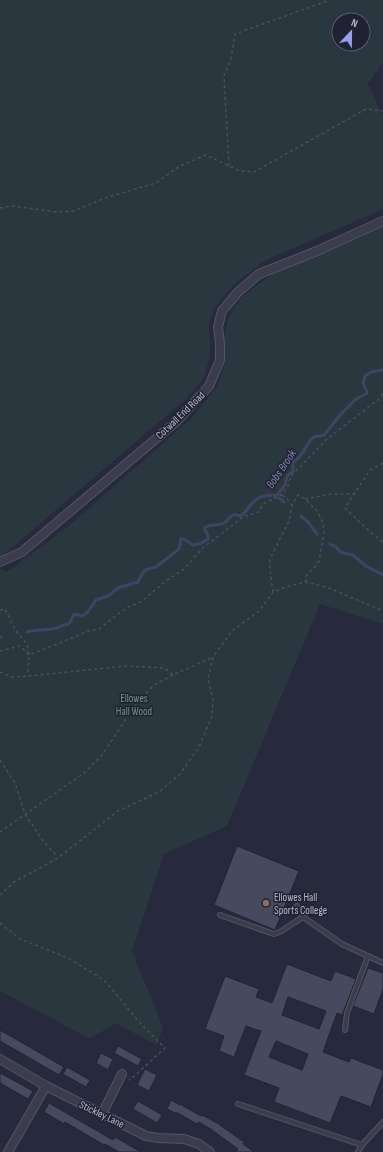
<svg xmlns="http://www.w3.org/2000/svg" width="383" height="1152" font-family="'Sofia Sans Condensed',sans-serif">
<rect width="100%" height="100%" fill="#272a3c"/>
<g fill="#2a373e" fill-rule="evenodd">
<path d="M0,0H383V62L368,84L382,114L383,113V209L264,261L233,285L214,308L209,325L210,356L204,378L186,399L0,558ZM339,20H363V44H339Z"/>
<path d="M383,226V624L320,604L227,826L164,854L132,951L163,1028L157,1045L115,1023L90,1039L0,991V569L7,572L65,529L193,417L218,385L225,361L224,337L229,316L243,296L271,275Z"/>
</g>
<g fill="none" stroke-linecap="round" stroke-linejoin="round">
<g stroke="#3f4463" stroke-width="3">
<path d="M279,498L284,502"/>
<path d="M301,516L308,522L317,534"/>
<path d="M330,544L336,547L340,552L344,553L353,555L366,566L383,575"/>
<path d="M27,632C36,629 47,631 56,628C61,627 63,625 69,624L74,614L82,616L87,613L96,600L108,596L118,588L138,582L142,574L145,570L156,567L179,549L181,539H184L193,545L202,543L208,539V535L205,530V527C211,524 218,526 224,523C231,519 229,512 240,516C244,514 246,511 249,507C257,496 263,495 277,495L285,485L287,476L293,471V462C305,456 305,443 314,437C317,436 321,436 324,435L341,414L356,399L366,394L367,392L363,383L365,376L371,372L383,370"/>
<path d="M0,637H1"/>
</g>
</g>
<g fill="#474a5e" stroke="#222434" fill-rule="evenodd">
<path d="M237,846L299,871L275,930L214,905Z"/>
<path d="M287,964L331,981L335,971L356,979L342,1015L337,1013L323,1052L349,1062L351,1058L383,1070V1074L371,1107L341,1096L330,1123L274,1102L279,1088L244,1075L261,1031L246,1026L234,1057L219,1051L224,1036L205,1029L225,976L259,989L256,997L272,1003ZM288,997L326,1011L319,1029L282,1015ZM276,1041L308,1054L302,1070L269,1057Z"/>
<path d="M368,968L383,973V989L374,1014L353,1006Z"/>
<path d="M0,1030L64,1067L59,1075L0,1041Z"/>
<path d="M118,1046L142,1059L138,1066L114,1053Z"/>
<path d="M101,1053L113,1059L108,1070L96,1063Z"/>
<path d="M67,1067L90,1080L86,1087L63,1074Z"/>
<path d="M145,1069L157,1075L149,1091L137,1085Z"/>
<path d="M0,1073L33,1091L28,1099L0,1083Z"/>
<path d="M171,1100L180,1105V1104L201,1116L202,1115L217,1123L244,1142L243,1144L254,1152H236L238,1149L212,1130L199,1122L197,1124L176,1112L175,1113L167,1109Z"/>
<path d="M138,1101L162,1115L157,1123L133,1109Z"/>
<path d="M49,1103L113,1140L115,1137L141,1152H119L105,1144L104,1145L65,1122L64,1124L44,1112Z"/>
</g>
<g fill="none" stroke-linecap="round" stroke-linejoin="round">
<g stroke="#535564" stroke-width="6">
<g id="lane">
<path d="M297,906L303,917L342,944L383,963"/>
<path d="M220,915L274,934L280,932L303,917"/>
<path d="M345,1030L347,1013L368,956"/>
<path d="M238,1104L362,1145L358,1152"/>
<path d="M362,1145L383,1122"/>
</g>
</g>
<g stroke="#535564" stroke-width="10">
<g id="street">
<path d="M0,562L22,552L177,421L209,386L220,360V344L218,327L222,311L238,292L259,274L317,251L383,221"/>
<path d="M0,1059L46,1086L146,1136L158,1138L184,1139L199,1144L210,1152"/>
<path d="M102,1114L122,1074"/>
<path d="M8,1152L46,1086"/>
</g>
</g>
<g stroke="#47525a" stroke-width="1.5" stroke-dasharray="3 3" stroke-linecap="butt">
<path d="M229,166L224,76L231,59L235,34L330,0"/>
<path d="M0,208L13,206L56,212L73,211L108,197L156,183L180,166L206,155L240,171L254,172L366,109L383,111"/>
<path d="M383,463L370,470L345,508L370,532L383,542"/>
<path d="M282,495L287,499L292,505"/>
<path d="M305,499L331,494H354"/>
<path d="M273,592L270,569V559L289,521L292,505L298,495L305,499L317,511L323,523L324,533L319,561L316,566L306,576V582"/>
<path d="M0,610L5,609L16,631L27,644L29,655L28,672L30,676L125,666L165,668L173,675L213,657"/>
<path d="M0,651L20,646L29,655L77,636L88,631L99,629L126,608L142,601L166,581L184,569L203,548L243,517L259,512L263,504L281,495L288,486L289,481L292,475L327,439L379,399L383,392"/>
<path d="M0,672L12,677L30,676"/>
<path d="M0,760L15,783L25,814L43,841L58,857"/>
<path d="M0,832L84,773L103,754L136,704L154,685L173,675"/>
<path d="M0,895L14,882L58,858L118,811L159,792L180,774L199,747L212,716L213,699L208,678L213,657L232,631L259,611L273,592L289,586L306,582L329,588L383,611"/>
<path d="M0,923L20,939L68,958L104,980L140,1023L165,1048L130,1080L129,1079"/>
</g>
<use href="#lane" stroke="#3b3d4c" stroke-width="4"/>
<use href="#street" stroke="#3b3d4c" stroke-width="8"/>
</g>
<circle fill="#8d6e63" stroke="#202232" stroke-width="1.5" cx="266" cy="903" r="4"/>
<g text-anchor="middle" stroke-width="3" stroke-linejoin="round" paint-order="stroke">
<g font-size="11" fill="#b7b9c7" stroke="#202232">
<text transform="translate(180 415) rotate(-44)" y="4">Cotwall End Road</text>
<text transform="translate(102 1114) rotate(26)" y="4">Stickley Lane</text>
</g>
<g font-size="11" fill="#719684" stroke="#202232">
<text x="134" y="702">Ellowes<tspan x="134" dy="13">Hall Wood</tspan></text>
</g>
<g font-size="11" fill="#b7b9c7" stroke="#202232" text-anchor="start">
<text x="274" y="901">Ellowes Hall<tspan x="274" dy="13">Sports College</tspan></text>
</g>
<g font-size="12" font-style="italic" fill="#8288ab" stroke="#202232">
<text transform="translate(281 469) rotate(-56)" y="4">Bobs Brook</text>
</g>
</g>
<g transform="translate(351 32) rotate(22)"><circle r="19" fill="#202232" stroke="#5c5e6e"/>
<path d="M0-3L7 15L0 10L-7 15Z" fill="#979fec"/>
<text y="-6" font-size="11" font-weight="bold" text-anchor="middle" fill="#b7b9c7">N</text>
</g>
</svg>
